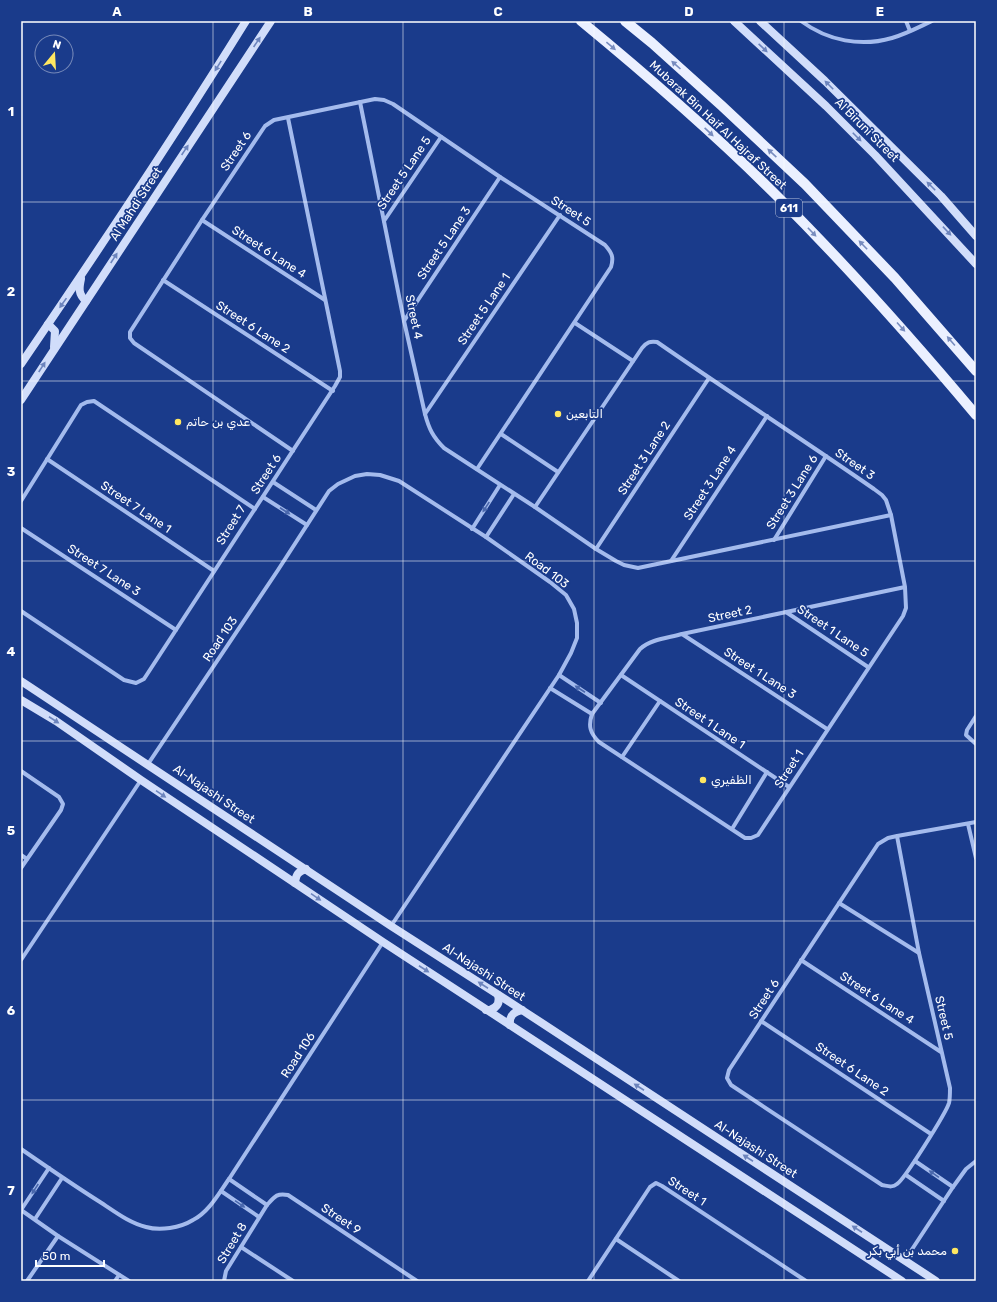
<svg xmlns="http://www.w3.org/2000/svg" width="997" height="1302" font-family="Rubik,'Noto Naskh Arabic',sans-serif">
<rect width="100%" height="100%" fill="#1a3b8b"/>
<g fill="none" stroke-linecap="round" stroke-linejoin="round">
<g stroke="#a4bbed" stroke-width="4">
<path d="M801,21C828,41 861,47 892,38C906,34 919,27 932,21"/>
<path d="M906,21L910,31"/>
<path d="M360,102L404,321L425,414C429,429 433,437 444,448L535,507L596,549L616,561L624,565L638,568L891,515"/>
<path d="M202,220L325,300"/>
<path d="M384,221L441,137"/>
<path d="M163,280L333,391"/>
<path d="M404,321L500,177"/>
<path d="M575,323L633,361"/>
<path d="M425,414L560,215"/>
<path d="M501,434L558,472"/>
<path d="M293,451L134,343L130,338V332L202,220L265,126L274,120L375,99L384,100L393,104L500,177L605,245C612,253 614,257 611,267L477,469"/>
<path d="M47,459L214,571"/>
<path d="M273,482L316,510"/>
<path d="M263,497L307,525"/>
<path d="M21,501L81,405L87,402L94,401L255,509"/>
<path d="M535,507L642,348C647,342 650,341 657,342C729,392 802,439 874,489L882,495L886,500L891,515L905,587L906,608L903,616L758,835L751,838H745L599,742C590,733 588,726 592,714L640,649C651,639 668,638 682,634L905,587"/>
<path d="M21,528L176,630"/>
<path d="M472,529L500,485"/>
<path d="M486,537L514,494"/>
<path d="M774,540L826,456"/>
<path d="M596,549L709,378"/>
<path d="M671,561L767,416"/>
<path d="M21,611L124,680L136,683L144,679L335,386L340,377V371L288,118"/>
<path d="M786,612L868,667"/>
<path d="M682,634L827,729"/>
<path d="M559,675L601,703"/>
<path d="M621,675L789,787"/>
<path d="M550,688L592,714"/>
<path d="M976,716L967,730L966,735L976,744"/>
<path d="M622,757L660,701"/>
<path d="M148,764L278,570L329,491L338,484L355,476L367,474L380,475L399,481L486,537L550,582L566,595L574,609L577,623V638L571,653L559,675L391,926"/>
<path d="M21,771L59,797L63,804L61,810L21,868"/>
<path d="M968,824L976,858"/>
<path d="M732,829L767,772"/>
<path d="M897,836L919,953L950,1088C950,1093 950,1099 949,1103C946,1113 904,1180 897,1184C892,1188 888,1186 882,1185L731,1085L727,1078L729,1070L878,844L888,838L897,836L976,822"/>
<path d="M21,855L27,859"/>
<path d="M839,903L919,953"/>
<path d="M21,960L141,780"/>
<path d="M801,960L941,1052"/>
<path d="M761,1021L931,1134"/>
<path d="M21,1149C47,1167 73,1185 100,1202C114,1211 129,1223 146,1227C160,1231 180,1228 193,1220C209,1212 219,1193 229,1179L383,942"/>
<path d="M915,1161L953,1187"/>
<path d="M906,1175L944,1201"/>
<path d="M229,1179L267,1205"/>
<path d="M221,1191L259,1217"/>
<path d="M21,1210L58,1236L129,1281"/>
<path d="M21,1210L49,1168"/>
<path d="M35,1219L62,1178"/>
<path d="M616,1239L679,1281"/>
<path d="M241,1247L293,1281"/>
<path d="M905,1260L953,1187L966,1169L976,1161"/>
<path d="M27,1281L58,1236"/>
<path d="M115,1281L119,1275"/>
<path d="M224,1281L226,1271L267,1205C275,1196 277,1193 288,1195L417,1281"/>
<path d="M588,1281L650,1187L656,1183L662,1186L806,1281"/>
</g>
<g stroke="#d1ddfa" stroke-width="8">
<path d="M734,21L826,106L875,155L976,264"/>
<path d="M760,21L825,81L941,196L976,236"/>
<path d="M81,279C79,288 78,294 86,301"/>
<path d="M48,324L55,331L54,347"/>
<path d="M21,364C98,251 174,137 246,21"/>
<path d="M21,400L271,21"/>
<path d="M21,681L391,926L522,1010L936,1281"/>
<path d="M21,700L56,721L141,780L383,942L902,1281"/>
<path d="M295,883C296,874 298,872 306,869"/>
<path d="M486,1010H490C498,1007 500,1002 498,995"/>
<path d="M510,1025C509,1016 513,1012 522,1010"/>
</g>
<g stroke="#ebf0ff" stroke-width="10">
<path d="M581,21C649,77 717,136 779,198C848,267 913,340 976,415"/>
<path d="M625,21L652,43L722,106L805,184L895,278L976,371"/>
</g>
</g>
<defs><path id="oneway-solid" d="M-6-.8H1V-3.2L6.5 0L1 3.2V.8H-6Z"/></defs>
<g fill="#6c84bd">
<use href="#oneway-solid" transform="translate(257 42) rotate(-56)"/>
<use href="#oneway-solid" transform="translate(763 48) rotate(43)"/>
<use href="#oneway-solid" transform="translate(218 66) rotate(122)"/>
<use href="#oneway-solid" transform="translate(829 85) rotate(-135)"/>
<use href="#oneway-solid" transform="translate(857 137) rotate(45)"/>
<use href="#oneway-solid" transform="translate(185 150) rotate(-56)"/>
<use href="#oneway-solid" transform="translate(931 186) rotate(-135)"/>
<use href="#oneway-solid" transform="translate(947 231) rotate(47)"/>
<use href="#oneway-solid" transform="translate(114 258) rotate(-57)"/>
<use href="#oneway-solid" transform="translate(63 303) rotate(125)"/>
<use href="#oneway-solid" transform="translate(42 367) rotate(-57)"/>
<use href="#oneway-solid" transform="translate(54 720) rotate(33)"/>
<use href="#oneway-solid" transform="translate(161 794) rotate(34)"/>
<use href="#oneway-solid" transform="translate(316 897) rotate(34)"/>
<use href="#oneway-solid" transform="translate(424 969) rotate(33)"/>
<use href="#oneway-solid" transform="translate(483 985) rotate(-147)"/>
<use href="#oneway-solid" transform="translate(639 1087) rotate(-147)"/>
<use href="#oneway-solid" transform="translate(748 1158) rotate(-147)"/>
<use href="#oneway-solid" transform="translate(857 1229) rotate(-147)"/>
</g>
<g fill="#788cbf">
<use href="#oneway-solid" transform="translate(611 46) rotate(40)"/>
<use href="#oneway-solid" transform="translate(676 65) rotate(-138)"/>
<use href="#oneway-solid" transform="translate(709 132) rotate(43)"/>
<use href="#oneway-solid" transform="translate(772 153) rotate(-137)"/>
<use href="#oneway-solid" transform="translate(812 232) rotate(46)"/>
<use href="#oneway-solid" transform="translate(863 245) rotate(-134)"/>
<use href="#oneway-solid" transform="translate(901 327) rotate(48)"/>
<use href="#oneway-solid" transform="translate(951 341) rotate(-131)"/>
</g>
<g fill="#4a68ad">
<use href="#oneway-solid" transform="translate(486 507) rotate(123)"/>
<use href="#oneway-solid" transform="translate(285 511) rotate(33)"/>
<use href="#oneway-solid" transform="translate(580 689) rotate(-147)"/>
<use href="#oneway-solid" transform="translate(934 1174) rotate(-145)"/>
<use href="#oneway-solid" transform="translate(35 1189) rotate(123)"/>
<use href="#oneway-solid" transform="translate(240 1204) rotate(34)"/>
</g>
<path fill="none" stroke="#fff" stroke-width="1" stroke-opacity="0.55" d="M213,21V1281M403,21V1281M594,21V1281M784,21V1281M21,202H976M21,381H976M21,561H976M21,741H976M21,921H976M21,1100H976"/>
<g fill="#ffe761" stroke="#1a3b8b" stroke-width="1.5">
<circle cx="558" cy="414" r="4"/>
<circle cx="178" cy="422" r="4"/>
<circle cx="703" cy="780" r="4"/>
<circle cx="955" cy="1251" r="4"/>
</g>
<g text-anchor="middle" stroke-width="3.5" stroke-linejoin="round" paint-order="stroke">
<rect fill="#1a3b8b" stroke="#bac4dc" stroke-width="1" x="776" y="199" width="26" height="18" rx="3"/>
<g font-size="11" font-weight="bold" fill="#fff">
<text x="789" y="212">611</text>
</g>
<g font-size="12" fill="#fff" stroke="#1a3b8b">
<text transform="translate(718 125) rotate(43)" y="4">Mubarak Bin Haif Al Hajraf Street</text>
<text transform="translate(867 130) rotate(45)" y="4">Al Biruni Street</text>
<text transform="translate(236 151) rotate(-56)" y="4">Street 6</text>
<text transform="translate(404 173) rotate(-56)" y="4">Street 5 Lane 5</text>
<text transform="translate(136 204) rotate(-57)" y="4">Al Mahdi Street</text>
<text transform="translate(571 211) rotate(33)" y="4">Street 5</text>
<text transform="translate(444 243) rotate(-56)" y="4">Street 5 Lane 3</text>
<text transform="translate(269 252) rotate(33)" y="4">Street 6 Lane 4</text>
<text transform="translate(484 309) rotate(-56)" y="4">Street 5 Lane 1</text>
<text transform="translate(414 317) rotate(78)" y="4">Street 4</text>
<text transform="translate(253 327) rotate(33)" y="4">Street 6 Lane 2</text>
<text transform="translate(644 458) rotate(-57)" y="4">Street 3 Lane 2</text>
<text transform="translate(855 464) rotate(35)" y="4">Street 3</text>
<text transform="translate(266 474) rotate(-57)" y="4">Street 6</text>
<text transform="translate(710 483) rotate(-57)" y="4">Street 3 Lane 4</text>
<text transform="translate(792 492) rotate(-58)" y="4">Street 3 Lane 6</text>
<text transform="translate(136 507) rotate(34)" y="4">Street 7 Lane 1</text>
<text transform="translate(231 525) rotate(-58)" y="4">Street 7</text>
<text transform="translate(104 570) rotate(33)" y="4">Street 7 Lane 3</text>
<text transform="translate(547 570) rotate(37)" y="4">Road 103</text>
<text transform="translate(730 614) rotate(-12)" y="4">Street 2</text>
<text transform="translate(833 631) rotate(34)" y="4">Street 1 Lane 5</text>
<text transform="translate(220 639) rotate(-56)" y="4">Road 103</text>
<text transform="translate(760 673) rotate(33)" y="4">Street 1 Lane 3</text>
<text transform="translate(710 723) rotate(34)" y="4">Street 1 Lane 1</text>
<text transform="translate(789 769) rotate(-57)" y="4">Street 1</text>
<text transform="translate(214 794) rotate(34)" y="4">Al-Najashi Street</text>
<text transform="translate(484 972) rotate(33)" y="4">Al-Najashi Street</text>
<text transform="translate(877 998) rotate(33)" y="4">Street 6 Lane 4</text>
<text transform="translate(764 999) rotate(-57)" y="4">Street 6</text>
<text transform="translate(944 1018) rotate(77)" y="4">Street 5</text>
<text transform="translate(298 1055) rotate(-57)" y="4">Road 106</text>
<text transform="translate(852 1069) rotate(34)" y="4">Street 6 Lane 2</text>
<text transform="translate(756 1149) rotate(33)" y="4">Al-Najashi Street</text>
<text transform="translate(687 1191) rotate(33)" y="4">Street 1</text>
<text transform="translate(341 1219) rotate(34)" y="4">Street 9</text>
<text transform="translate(232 1243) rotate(-59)" y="4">Street 8</text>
</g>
<g font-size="12" fill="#fff" stroke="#1a3b8b" text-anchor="start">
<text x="566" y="418">التابعين</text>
<text x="186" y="426">عدي بن حاتم</text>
<text x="711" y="784">الظفيري</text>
<text x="947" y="1255" text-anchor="end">محمد بن أبي بكر</text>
</g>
</g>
<rect width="997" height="1302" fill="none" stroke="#1a3b8b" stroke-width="44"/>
<g transform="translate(54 54) rotate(18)"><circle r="19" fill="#1a3b8b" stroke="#7689b9"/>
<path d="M0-3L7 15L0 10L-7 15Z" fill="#ffe761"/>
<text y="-6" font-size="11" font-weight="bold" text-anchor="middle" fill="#ffffff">N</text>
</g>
<path d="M36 1260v6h68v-6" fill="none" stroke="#ffffff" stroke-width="2"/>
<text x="42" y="1260" font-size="12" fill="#ffffff" stroke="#1a3b8b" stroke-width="3" paint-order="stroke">50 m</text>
<rect x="22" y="22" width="953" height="1258" fill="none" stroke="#fff" stroke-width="1.5"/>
<g font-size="13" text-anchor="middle" font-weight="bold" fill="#fff">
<text x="117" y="16">A</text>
<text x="308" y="16">B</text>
<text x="498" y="16">C</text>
<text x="689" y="16">D</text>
<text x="880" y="16">E</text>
<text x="11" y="116">1</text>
<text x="11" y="296">2</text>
<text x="11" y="476">3</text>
<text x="11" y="656">4</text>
<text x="11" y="835">5</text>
<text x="11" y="1015">6</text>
<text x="11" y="1195">7</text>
</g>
</svg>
